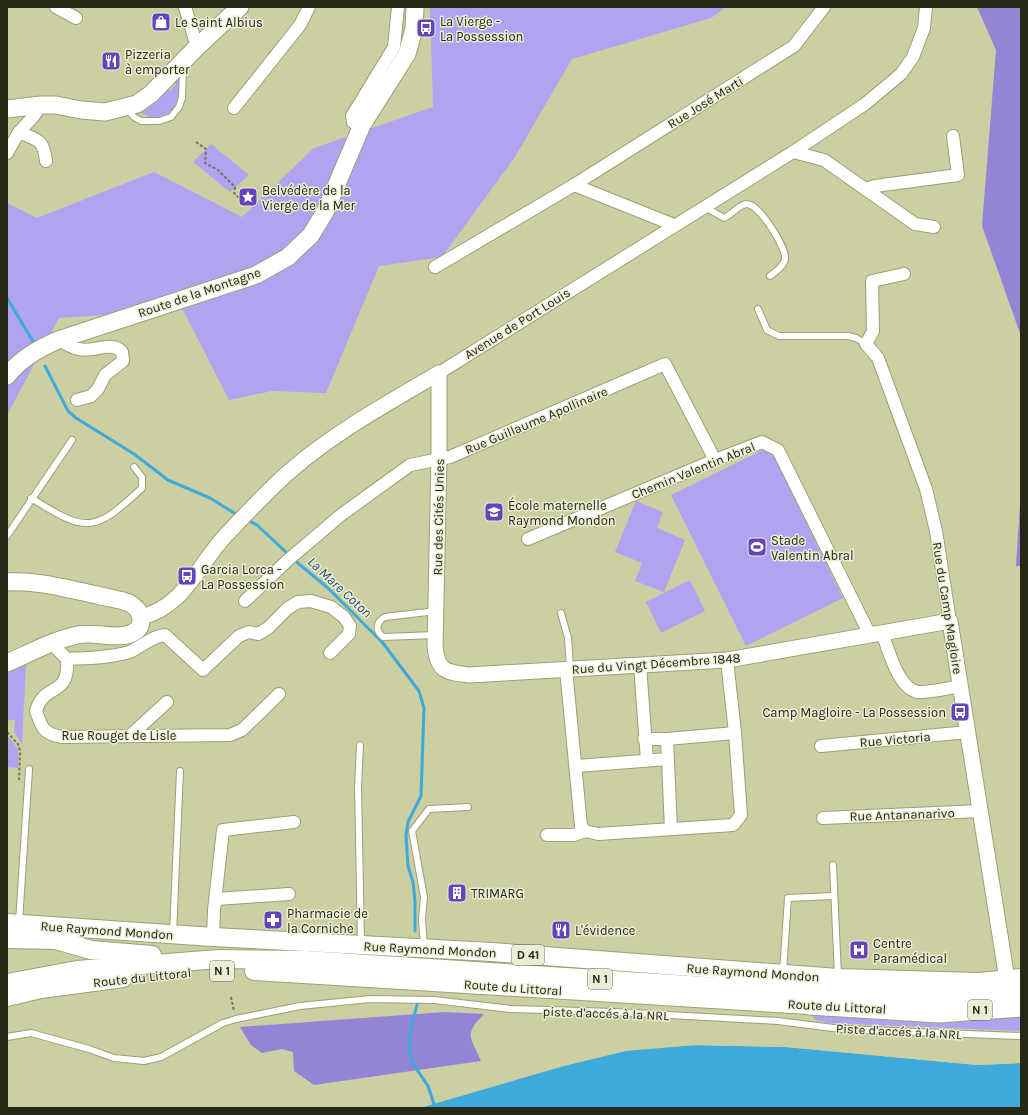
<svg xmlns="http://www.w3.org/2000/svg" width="1028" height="1115" font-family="Karla,sans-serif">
<rect width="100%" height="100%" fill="#cbcfa1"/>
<g fill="#b1a3f1">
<path d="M430,7H726L711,18L572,59L515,157L442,257L379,266L326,393L272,391L229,400L183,310L59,318L7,415V203L37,218L154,172L242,217L314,148L433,107Z"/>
<path d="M178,78L180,79C178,101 178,114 153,119L140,112L165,88L170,91L176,84L173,81Z"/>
<path d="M211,144L249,175L230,192L193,162Z"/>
<path d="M769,447L843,598L746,646L671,495Z"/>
<path d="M636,501L663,512L657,528L685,540L664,592L635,581L642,563L615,552Z"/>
<path d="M690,580L705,611L661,633L646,602Z"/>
<path d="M26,664L22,745L14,731L15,720H7V673Z"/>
<path d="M7,735L18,749V768L7,767Z"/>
<path d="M812,1015C882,1020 952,1027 1021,1015V1031L828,1023L815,1020Z"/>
</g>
<g fill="#9384d5">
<path d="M977,7H1021V336L982,226L996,50Z"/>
<path d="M1021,489V566H1016Z"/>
<path d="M445,1012L484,1014C463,1035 471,1037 481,1061L314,1085L294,1071L293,1052L282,1049L262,1053L251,1045L240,1027Z"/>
</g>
<path fill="#3daada" d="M697,1045L786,1047L977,1065L1021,1063V1108H420L564,1066L626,1051Z"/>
<path fill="#cbcfa1" d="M697,1043L786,1045L977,1063L1021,1061V1063L977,1065L786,1047L680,1045Z"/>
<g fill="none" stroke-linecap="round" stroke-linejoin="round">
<g stroke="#3daada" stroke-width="3">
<path d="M7,298L34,343"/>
<path d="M45,366L68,411L76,418L134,454L168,480L210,498L239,516"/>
<path d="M246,519L257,525L289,555"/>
<path d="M293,559L329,589L383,643L419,691L424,708L421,796L408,822L406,835L408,866L413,882L415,901V931"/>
<path d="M418,1001L410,1032L409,1048L413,1064L428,1086L434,1104"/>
</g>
<g stroke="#9da074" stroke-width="8">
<g id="service">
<path d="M126,108L134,117L141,121H159L171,117L179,107L182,98L183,67"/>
<path d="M705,207L724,218C732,215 739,204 747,204C759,204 786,247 785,258C785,266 775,272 770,276"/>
<path d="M758,309L767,330L779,336H848L856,338L866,344"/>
<path d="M31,498C87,533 94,533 142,488V477L134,467"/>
<path d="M7,536L72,440"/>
<path d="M561,613L568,638L570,668"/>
<path d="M435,635L383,637C375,630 376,622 385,617L436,611"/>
<path d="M360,745L358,787L361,943"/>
<path d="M833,865L838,976"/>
<path d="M19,922L29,769"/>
<path d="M173,933L180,771"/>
<path d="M424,947L422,919L424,897L412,831L429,809L468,807"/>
<path d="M783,972L788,898L833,896"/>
<path d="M7,1037L31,1033L89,1049L114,1058L144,1061L161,1057L223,1023L236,1019L300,1006L370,999L434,1000L511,1009L615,1012L778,1021L841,1029L1021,1036"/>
</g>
</g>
<g stroke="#9da074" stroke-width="14">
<g id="minor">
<path d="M56,7L76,18"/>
<path d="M185,7L197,47"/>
<path d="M234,108L300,25L309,7"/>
<path d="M362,125L353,122L352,116L394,47L398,7"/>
<path d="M19,132C38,141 43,138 46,161"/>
<path d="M793,152L824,160L915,224L934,227"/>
<path d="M7,153L19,132L33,117L41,105"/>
<path d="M574,185L674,225"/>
<path d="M865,189L875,186L958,175L953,136"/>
<path d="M435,267L574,185L794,46L824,7"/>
<path d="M904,274L872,281L873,331L866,344L878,358L926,489L936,531L950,621"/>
<path d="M58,340C65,343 72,348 79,349C92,353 112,340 122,352L123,361L105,375L98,389L91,396L77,400"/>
<path d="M439,373L793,152L865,104L901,74L913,57L924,28L926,7"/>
<path d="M528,539L715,460L762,442L778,450L870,635"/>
<path d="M245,601L288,560L341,515L410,465L450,457L665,364L715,460"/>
<path d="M882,633C889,650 898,689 918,692C928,693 949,688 961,686"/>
<path d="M51,643L67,659"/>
<path d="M67,659C87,658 109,658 129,652C141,647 152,636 165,635L203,670L239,636L249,632L258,634L268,628L288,608L298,602L311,601L331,607L344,617L350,626L349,634L330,653"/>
<path d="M67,659C70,698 44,682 36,711C42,728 43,733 61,737L230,735L242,730L279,694"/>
<path d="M640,665L647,760"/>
<path d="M566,669L581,826L585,831L598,834L733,825L741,815L735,733L727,660"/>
<path d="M131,735L167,702"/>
<path d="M644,739H667L735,733"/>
<path d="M667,739L671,829"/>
<path d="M821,746L968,732"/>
<path d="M577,766L668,759"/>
<path d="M823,818L981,811"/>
<path d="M547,835H574L585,831"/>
<path d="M216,899L289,894"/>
<path d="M213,937L214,910L223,830L294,822"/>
</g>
</g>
<g stroke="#9da074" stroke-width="17">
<g id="tertiary">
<path d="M439,373V458L435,647C438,672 446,672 469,675L727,660L950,621L1006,973L1009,980"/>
<path d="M141,617C185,607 199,562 228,533C248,512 268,490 290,471C335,432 388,403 439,373"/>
</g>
</g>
<g stroke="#9da074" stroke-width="19">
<g id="secondary">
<path d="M7,109L41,105H56L81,110L105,112L137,104L151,94L197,47L240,7"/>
<path d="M7,376C20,359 38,349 58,340L256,275L288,257L311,235L325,212L362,125L407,54L414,29L415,7"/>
<path d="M7,582C38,580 67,589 97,595C107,598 120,599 129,603C135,606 141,612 141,620C141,625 139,630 134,632C120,641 95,631 78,635C53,640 30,653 7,663"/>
</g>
</g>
<g stroke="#9da074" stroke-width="20">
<g id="primary">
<path d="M7,923L213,937L492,952L838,978L978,982L1021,978"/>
<path d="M7,939L56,940L91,950L152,955"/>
<path d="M254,971L809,1005"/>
<path d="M7,983L77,970L219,959L306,960L704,986L811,991"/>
<path d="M7,997L41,989L123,978"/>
</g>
</g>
<g stroke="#9da074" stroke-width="21">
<g id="trunk">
<path d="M811,991L935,998L1021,994"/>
<path d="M809,1005L939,1013L1021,1007"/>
</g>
</g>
<g stroke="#747758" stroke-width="2" stroke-dasharray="3 2" stroke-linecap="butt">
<path d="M196,142L206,149L205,163L218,170L235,187L234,193C239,198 241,200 247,197"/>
<path d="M7,732L18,744L20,751L19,780"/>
<path d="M231,997L234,1011"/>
</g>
<use href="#service" stroke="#fff" stroke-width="6"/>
<use href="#minor" stroke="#fff" stroke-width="12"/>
<use href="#tertiary" stroke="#fff" stroke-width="15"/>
<use href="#secondary" stroke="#fff" stroke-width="17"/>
<use href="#primary" stroke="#fff" stroke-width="18"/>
<use href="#trunk" stroke="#fff" stroke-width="19"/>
</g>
<defs>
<g id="shop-square" transform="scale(1)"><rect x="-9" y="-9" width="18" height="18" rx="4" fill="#6543bc" stroke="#ebedd6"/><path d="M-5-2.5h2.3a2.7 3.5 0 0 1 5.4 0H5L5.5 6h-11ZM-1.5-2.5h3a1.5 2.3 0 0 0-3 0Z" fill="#fff"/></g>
<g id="bus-square" transform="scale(1)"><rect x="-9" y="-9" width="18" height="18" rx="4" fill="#6543bc" stroke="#ebedd6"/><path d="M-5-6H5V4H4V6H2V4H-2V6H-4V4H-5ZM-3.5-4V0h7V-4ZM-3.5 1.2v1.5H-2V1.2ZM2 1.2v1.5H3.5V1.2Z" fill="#fff"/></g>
<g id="restaurant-square" transform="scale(1)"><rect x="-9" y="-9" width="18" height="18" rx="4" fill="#6543bc" stroke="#ebedd6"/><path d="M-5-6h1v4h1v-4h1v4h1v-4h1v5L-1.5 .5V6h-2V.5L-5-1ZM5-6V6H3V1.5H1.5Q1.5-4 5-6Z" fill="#fff"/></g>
<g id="sight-square" transform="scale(1)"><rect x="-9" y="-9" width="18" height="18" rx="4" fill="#6543bc" stroke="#ebedd6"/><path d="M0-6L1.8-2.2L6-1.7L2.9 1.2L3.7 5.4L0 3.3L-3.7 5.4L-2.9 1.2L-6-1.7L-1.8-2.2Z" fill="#fff"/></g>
<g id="school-square" transform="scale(1)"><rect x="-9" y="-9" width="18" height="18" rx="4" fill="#6543bc" stroke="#ebedd6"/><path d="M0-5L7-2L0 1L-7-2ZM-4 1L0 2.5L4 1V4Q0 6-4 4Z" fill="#fff"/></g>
<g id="stadium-square" transform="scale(1)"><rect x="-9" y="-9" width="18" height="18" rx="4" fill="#6543bc" stroke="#ebedd6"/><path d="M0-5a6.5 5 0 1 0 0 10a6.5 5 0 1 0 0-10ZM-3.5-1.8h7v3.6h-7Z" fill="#fff"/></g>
<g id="building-square" transform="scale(1)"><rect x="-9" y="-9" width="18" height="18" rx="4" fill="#6543bc" stroke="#ebedd6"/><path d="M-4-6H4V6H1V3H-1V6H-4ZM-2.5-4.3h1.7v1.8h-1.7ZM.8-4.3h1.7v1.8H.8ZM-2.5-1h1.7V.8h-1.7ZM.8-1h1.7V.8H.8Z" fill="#fff"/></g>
<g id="pharmacy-square" transform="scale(1)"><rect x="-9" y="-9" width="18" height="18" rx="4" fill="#6543bc" stroke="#ebedd6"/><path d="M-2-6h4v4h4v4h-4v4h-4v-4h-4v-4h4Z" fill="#fff"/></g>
<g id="hospital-square" transform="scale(1)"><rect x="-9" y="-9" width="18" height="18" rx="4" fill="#6543bc" stroke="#ebedd6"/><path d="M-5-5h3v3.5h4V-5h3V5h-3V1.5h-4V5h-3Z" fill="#fff"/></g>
</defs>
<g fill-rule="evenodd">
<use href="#shop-square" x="161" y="22"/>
<use href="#bus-square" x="426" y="28"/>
<use href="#restaurant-square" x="111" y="61"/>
<use href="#sight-square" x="248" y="197"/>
<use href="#school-square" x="494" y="512"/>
<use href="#stadium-square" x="757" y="547"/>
<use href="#bus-square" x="187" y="576"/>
<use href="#bus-square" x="960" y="712"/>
<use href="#building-square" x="457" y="893"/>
<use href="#pharmacy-square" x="273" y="920"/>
<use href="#restaurant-square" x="561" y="930"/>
<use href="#hospital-square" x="859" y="950"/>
</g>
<g text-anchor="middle" stroke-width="3" stroke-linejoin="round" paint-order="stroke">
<g fill="#ebedd6" stroke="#61624f" stroke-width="1">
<rect x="512" y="945" width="32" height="20" rx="3"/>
<rect x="210" y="961" width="24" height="20" rx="3"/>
<rect x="588" y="969" width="24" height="20" rx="3"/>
<rect x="968" y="1000" width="24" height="20" rx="3"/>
</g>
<g font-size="12" font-weight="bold" fill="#262715">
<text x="528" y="959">D 41</text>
<text x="222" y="975">N 1</text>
<text x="600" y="983">N 1</text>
<text x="980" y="1014">N 1</text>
</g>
<g font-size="13" fill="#262715" stroke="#ebedd6" text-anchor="start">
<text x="440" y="26">La Vierge -<tspan x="440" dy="15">La Possession</tspan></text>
<text x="175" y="27">Le Saint Albius</text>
<text x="125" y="59">Pizzeria<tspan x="125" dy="15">à emporter</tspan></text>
<text x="262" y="195">Belvédère de la<tspan x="262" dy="15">Vierge de la Mer</tspan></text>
<text x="508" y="510">École maternelle<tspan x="508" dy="15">Raymond Mondon</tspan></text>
<text x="771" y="545">Stade<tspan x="771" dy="15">Valentin Abral</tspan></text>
<text x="201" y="574">Garcia Lorca -<tspan x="201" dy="15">La Possession</tspan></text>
<text x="946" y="717" text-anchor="end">Camp Magloire - La Possession</text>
<text x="471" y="898">TRIMARG</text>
<text x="287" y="918">Pharmacie de<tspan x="287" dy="15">la Corniche</tspan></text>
<text x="575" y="935">L'évidence</text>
<text x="873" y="948">Centre<tspan x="873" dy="15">Paramédical</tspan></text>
</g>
<g font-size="13" fill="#262715" stroke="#ebedd6">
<text transform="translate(705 102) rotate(-32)" y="5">Rue José Marti</text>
<text transform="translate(199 292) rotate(-19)" y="5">Route de la Montagne</text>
<text transform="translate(517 323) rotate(-32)" y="5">Avenue de Port Louis</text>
<text transform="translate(536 420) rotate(-23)" y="5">Rue Guillaume Apollinaire</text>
<text transform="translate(693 470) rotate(-22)" y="5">Chemin Valentin Abral</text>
<text transform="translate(438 517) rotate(-89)" y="5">Rue des Cités Unies</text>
<text transform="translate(948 608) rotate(81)" y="5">Rue du Camp Magloire</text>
<text transform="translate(656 663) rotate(-4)" y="5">Rue du Vingt Décembre 1848</text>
<text x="119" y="740">Rue Rouget de Lisle</text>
<text transform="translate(895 739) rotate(-5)" y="5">Rue Victoria</text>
<text transform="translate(902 814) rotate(-2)" y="5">Rue Antananarivo</text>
<text transform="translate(107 930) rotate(4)" y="5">Rue Raymond Mondon</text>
<text transform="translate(430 949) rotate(3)" y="5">Rue Raymond Mondon</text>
<text transform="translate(753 972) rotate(4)" y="5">Rue Raymond Mondon</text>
<text transform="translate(142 977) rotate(-6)" y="5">Route du Littoral</text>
<text transform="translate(513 987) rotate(4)" y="5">Route du Littoral</text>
<text transform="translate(837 1006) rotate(3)" y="5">Route du Littoral</text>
<text transform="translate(606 1013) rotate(2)" y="5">piste d'accés à la NRL</text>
<text transform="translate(899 1031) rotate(3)" y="5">Piste d'accés à la NRL</text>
</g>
<g font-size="14" font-style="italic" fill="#275368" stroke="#ebedd6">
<text transform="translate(340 587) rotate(43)" y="5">La Mare Coton</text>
</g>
</g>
<rect width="1028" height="1115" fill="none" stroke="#262715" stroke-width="16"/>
</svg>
